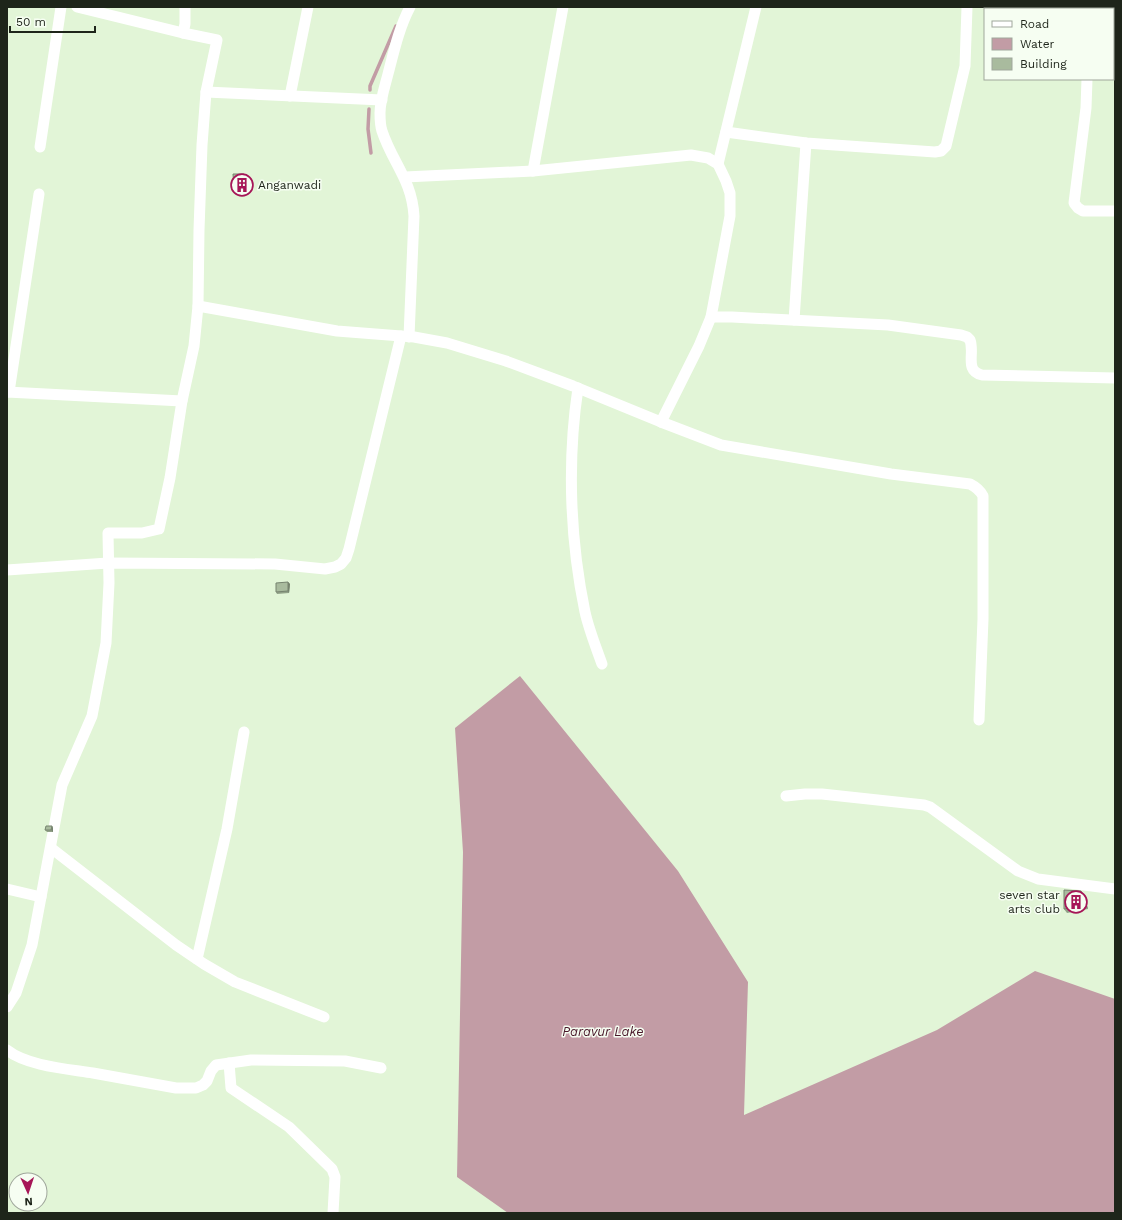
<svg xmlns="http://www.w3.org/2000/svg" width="1122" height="1220" font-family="'Work Sans',sans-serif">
<rect width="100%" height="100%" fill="#e2f5d7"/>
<path fill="#c29ca5" d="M520,676L678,871L748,982L744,1115L937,1030L1035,971L1115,999V1213H508L457,1177L463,852L455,728Z"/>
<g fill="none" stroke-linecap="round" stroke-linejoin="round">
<g stroke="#c29ca5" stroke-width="3.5">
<path d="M370,90V86L396,26"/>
<path d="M369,109L368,129L371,153"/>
</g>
<g stroke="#fff" stroke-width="11">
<path d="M77,7L183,33"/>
<path d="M1064,7L1074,9"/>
<path d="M1090,9L1093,7"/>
<path d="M1087,79L1086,108L1074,203L1078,208L1083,211H1115"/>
<path d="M206,92L382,100"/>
<path d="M290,96L308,7"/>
<path d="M726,132L806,143L935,152L941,151L946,146L965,66L967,7"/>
<path d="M40,147L61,7"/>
<path d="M718,164L756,7"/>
<path d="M533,171L563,7"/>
<path d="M405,177L533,171L691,155L708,158L718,164L726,181L730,193V216L711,317L699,346L661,422"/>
<path d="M198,306L337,331L414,337L447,343L506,361L573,386L661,422L721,445L891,474L970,484C976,487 980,490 983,496V619L979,720"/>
<path d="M711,317H732L888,325L961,335L967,337L970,340C975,353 964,371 982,375L1115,378"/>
<path d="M794,320L806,143"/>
<path d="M409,337L414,216C412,180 392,162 382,131C380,125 380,119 380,113C380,100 385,86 388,74C394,51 399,28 410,7"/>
<path d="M578,388C567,461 570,540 585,612C589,630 596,647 602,664"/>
<path d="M7,392L182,401"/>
<path d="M9,392L39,194"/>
<path d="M7,570L108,563L275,564L325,569L335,567L341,564L346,558L349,549L401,336"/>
<path d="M786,796L805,794H822L924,805L930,807L1018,871L1038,879L1115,889"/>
<path d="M51,848L176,945L204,964L235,982L324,1017"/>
<path d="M7,889L41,897"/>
<path d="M197,959L227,829L244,732"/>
<path d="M7,1007L16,993L32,945L62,785L92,716L106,643L109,583L108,533H142L159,529L170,478L182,401L194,346L198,306L199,230L202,145L206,92L217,40L183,33L185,24V7"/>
<path d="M7,1050C27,1066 68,1069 93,1073C121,1078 148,1083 176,1088H196L203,1085L207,1081L211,1071L216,1065L251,1060L345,1061L381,1068"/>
<path d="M229,1063L231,1088L289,1127L332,1169L335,1177L333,1213"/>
</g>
</g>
<g fill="#91a188">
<path d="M244,174L247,178L248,192L237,193L234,189Z"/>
<path d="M288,582L290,584L289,593L277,594L276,592Z"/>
<path d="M52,826L53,828V832H47L45,830Z"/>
<path d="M1081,891L1084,895L1088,909L1067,913L1064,909Z"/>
</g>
<g fill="#76836f">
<path d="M244,174L247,178L248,192L246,188Z"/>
<path d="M288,582L290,584L289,593L288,591Z"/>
<path d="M52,826L53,828V832L51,830Z"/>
<path d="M1081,891L1084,895L1088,909L1085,905Z"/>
</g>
<g fill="#a9bb9e" stroke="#76836f">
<path d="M233,174H244L246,188L234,189Z"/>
<path d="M288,582V591L276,592V583Z"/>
<path d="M46,826H52L51,830H45Z"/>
<path d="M1064,890L1081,891L1085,905L1064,909Z"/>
</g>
<defs>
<g id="building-ring" transform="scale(1.15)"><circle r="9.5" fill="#f6fef2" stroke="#a61657" stroke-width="1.5"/><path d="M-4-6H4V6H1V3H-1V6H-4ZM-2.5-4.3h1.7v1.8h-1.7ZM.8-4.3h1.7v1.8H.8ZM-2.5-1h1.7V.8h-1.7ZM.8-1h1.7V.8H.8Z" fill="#a61657"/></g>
</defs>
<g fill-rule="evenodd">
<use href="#building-ring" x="242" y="185"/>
<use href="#building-ring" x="1076" y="902"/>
</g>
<g text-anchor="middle" stroke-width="3" stroke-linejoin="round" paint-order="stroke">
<g font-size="12" fill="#1e251a" stroke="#f6fef2" text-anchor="start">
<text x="258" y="189">Anganwadi</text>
<text x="1060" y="899" text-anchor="end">seven star<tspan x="1060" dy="14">arts club</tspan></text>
</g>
<g font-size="13" font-style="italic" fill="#49182a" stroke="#f6fef2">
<text x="603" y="1036">Paravur Lake</text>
</g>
</g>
<rect width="1122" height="1220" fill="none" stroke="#1e251a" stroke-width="16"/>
<rect x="984" y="8" width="130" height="72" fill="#f6fef2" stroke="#a0a79c"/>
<rect x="992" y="21" width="20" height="6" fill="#ffffff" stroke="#a0a79c"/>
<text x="1020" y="28" font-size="12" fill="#1e251a">Road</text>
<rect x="992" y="38" width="20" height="12" fill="#c29ca5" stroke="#a0a79c"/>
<text x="1020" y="48" font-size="12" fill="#1e251a">Water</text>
<rect x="992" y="58" width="20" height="12" fill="#a9bb9e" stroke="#a0a79c"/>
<text x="1020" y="68" font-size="12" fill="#1e251a">Building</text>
<g transform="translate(28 1192) rotate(177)"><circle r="19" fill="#f6fef2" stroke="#a0a79c"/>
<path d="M0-3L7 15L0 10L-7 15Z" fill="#a61657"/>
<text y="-6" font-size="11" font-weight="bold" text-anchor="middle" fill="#1e251a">N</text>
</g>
<path d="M10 26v6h85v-6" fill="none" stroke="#1e251a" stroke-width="2"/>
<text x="16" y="26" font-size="12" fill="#1e251a" stroke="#f6fef2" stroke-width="3" paint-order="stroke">50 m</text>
</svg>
